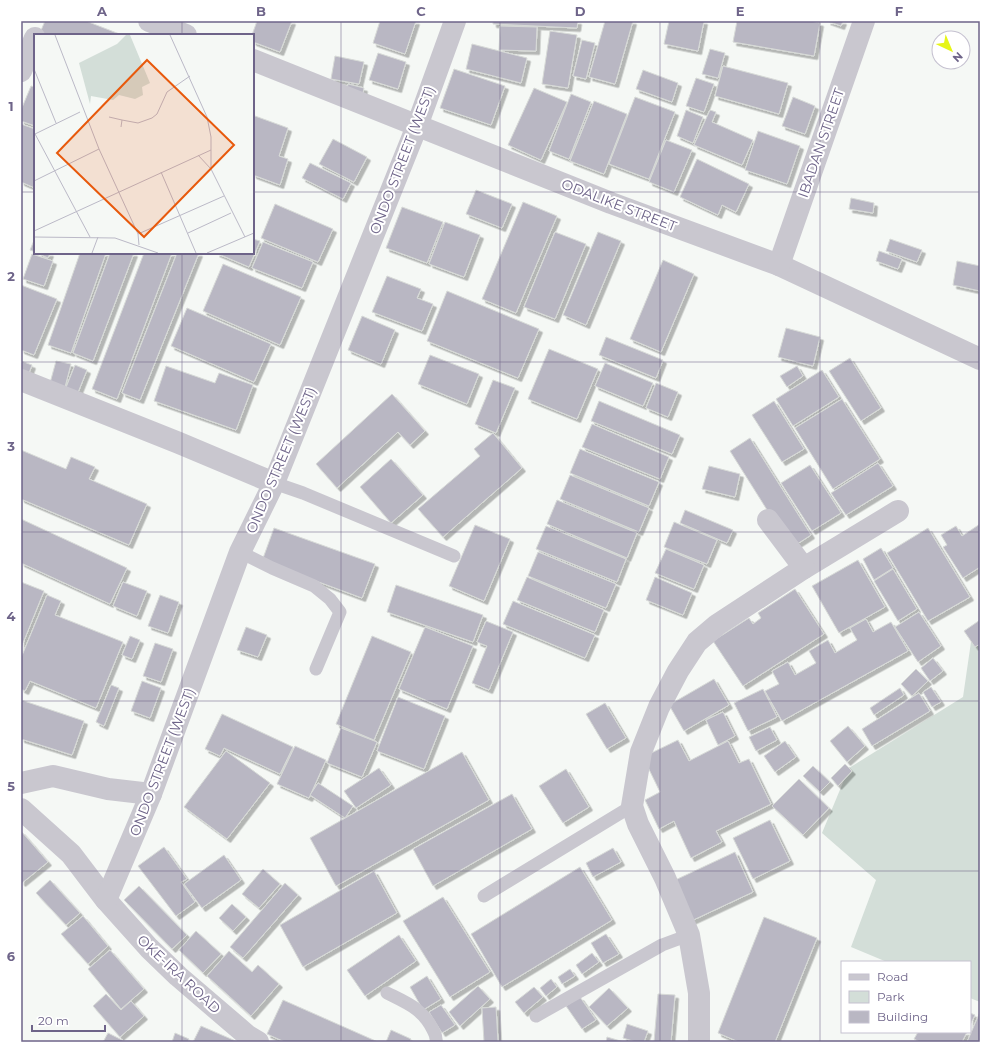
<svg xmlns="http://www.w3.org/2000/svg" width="1001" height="1063" font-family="Montserrat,sans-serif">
<defs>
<filter id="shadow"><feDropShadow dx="3.5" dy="3.5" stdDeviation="0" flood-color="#0004"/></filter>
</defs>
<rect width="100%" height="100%" fill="#f5f8f5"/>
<path fill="#d3ded8" d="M980,630V1002L970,998V962H887L851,947L876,880L822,833L849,768L963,697L972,635Z"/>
<g fill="#b9b7c3" stroke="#d7dad7" filter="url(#shadow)">
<path d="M45,21H86L122,35H39Z"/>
<path d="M257,21H292L280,52L253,42L252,35Z"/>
<path d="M380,21H416L405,54L373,43Z"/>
<path d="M493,21H578L577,28L493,24Z"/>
<path d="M605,21H633L615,84L589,77Z"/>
<path d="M669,21H704L698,51L664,44Z"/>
<path d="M737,21H810L820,23L814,56L733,42Z"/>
<path d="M827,21H843L841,26Z"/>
<path d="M500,26L537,27L536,51L499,50Z"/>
<path d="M550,31L577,35L568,88L542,84Z"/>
<path d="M582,40L595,43L586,79L573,76Z"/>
<path d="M472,44L527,58L521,83L466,69Z"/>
<path d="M710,49L725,53L718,78L702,74Z"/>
<path d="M378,53L406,62L398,89L369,80Z"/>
<path d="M335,56L364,62L359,84L331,79Z"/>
<path d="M723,66L788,83L779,114L715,96Z"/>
<path d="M454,69L505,86L491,125L440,108Z"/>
<path d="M643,70L678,83L672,102L636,89Z"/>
<path d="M696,78L714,84L704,112L686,106Z"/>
<path d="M348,84L364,88L361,102L346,94Z"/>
<path d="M31,86L35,87V126L21,121V110Z"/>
<path d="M534,88L567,102L541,160L508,145Z"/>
<path d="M571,94L591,102L569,159L549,151Z"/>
<path d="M635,97L675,112L649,179L609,164Z"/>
<path d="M793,97L815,106L805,134L782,126Z"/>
<path d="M594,101L627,114L604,174L570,161Z"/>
<path d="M686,110L703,117L693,143L677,136Z"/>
<path d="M710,110L716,112L712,122L753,140L742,165L694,145Z"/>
<path d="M255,116L288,128L279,156L288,159L280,185L253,175V121Z"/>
<path d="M21,124L35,129V188L21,182Z"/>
<path d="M758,131L800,146L787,184L745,170Z"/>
<path d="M333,139L367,157L354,182L319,164Z"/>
<path d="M666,140L692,150L674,192L649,182Z"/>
<path d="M697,159L749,184L736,212L722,205L718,215L680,197Z"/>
<path d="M310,163L351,183L343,199L302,178Z"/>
<path d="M476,190L512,204L502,228L466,214Z"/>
<path d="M851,198L874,203L873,213L849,209Z"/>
<path d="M523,202L557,216L516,313L482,299Z"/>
<path d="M275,204L333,229L318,262L261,238Z"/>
<path d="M402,207L443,222L427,263L386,248Z"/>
<path d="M445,222L480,235L464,277L429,264Z"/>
<path d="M555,232L586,244L555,319L524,307Z"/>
<path d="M598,232L621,241L586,325L563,315Z"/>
<path d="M35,238V252L30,250Z"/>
<path d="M253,239L260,241L249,267L216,253H253Z"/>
<path d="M890,239L922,250L917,262L886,251Z"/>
<path d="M263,242L313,262L302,288L252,268Z"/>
<path d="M879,251L902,259L898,269L876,261Z"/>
<path d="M37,253H50L48,258Z"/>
<path d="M80,253H106L71,353L48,345Z"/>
<path d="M110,253H134L93,361L73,353Z"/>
<path d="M144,253H172L117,399L92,389Z"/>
<path d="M177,253H199L140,400L122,393Z"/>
<path d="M32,254L53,261L44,286L23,279Z"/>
<path d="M663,260L694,274L661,352L630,339Z"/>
<path d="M957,261L980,266V291L953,285Z"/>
<path d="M223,264L301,297L280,345L203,311Z"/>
<path d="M387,276L421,289L417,298L433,304L422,331L372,312Z"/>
<path d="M21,285L57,299L34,355L21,350Z"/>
<path d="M447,291L539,329L518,378L427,341Z"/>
<path d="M187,308L271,344L254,382L171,346Z"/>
<path d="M362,316L395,330L381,364L348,350Z"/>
<path d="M786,328L820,337L813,366L778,357Z"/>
<path d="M606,337L663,360L656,378L599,355Z"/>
<path d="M549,349L598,369L577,419L528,399Z"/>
<path d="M430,355L479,374L467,404L418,384Z"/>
<path d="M850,358L881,408L861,421L829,371Z"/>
<path d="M21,361L32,365L29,373L21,371Z"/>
<path d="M56,361L71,364L65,387L50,383Z"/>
<path d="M605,363L653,383L643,406L595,386Z"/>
<path d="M75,365L87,370L77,395L65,390Z"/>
<path d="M166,366L215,383L219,373L253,385L236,430L154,401Z"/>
<path d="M797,366L803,376L787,387L780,376Z"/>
<path d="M822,370L839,397L793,426L776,399Z"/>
<path d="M493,380L515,388L496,433L475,424Z"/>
<path d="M656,383L678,392L668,417L646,408Z"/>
<path d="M392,394L425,431L410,445L398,432L337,488L316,464Z"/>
<path d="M842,399L880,459L833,489L795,428Z"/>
<path d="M599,401L680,435L672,454L591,421Z"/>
<path d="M774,401L804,449L782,462L752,415Z"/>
<path d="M592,424L669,457L660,479L582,447Z"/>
<path d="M493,433L522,468L443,537L418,509L480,456L474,449Z"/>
<path d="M750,438L811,535L791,548L730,451Z"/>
<path d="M580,449L659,482L649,506L570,473Z"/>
<path d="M21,450L66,469L71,457L95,467L89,479L147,504L129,545L21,499Z"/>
<path d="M391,459L423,495L391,523L360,487Z"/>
<path d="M878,463L893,486L846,515L831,493Z"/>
<path d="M810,465L841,513L812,531L781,483Z"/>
<path d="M709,466L740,474L735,497L702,489Z"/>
<path d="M570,475L649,508L639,532L560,499Z"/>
<path d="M557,500L637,533L627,558L547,524Z"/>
<path d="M685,510L733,530L727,543L680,523Z"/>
<path d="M21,519L127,568L110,604L21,563Z"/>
<path d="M674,522L717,540L707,564L664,547Z"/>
<path d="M980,524V567L963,578L943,547L947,545L941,535L956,526L962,536Z"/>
<path d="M475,525L510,539L484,601L449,586Z"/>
<path d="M546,526L626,559L617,582L536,549Z"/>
<path d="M274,528L375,564L362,598L262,561Z"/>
<path d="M928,528L970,597L928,621L887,553Z"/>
<path d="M881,548L893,568L874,580L863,559Z"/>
<path d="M666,549L704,565L694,589L655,573Z"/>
<path d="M538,552L616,584L606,608L528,576Z"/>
<path d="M858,560L885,607L839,633L812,586Z"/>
<path d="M893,569L917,609L898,621L874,581Z"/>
<path d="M527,577L604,610L595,632L517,600Z"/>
<path d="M655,577L692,593L683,615L646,600Z"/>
<path d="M21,582L44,591L21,648Z"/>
<path d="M123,582L147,591L137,616L113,606Z"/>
<path d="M396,585L483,615L473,642L387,612Z"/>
<path d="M795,589L824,634L743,686L713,641L749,618L753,624L761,618L758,613Z"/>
<path d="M47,595L61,601L55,615L123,642L96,708L30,681L25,691L21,689V658Z"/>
<path d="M160,595L179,602L168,633L148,626Z"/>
<path d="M513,601L595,635L585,658L503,624Z"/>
<path d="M919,612L941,646L918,662L895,627Z"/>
<path d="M866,619L873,632L891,622L908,651L782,721L765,691L779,684L772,671L788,662L795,675L816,663L809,651L828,640L835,653L857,640L850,628Z"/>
<path d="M980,620V644L975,647L964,631Z"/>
<path d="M486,621L513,632L489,690L472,683L487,646L477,642Z"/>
<path d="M246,627L267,635L258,657L237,650Z"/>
<path d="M425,627L473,646L447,709L399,689Z"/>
<path d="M130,636L140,640L132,659L122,655Z"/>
<path d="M372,636L411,652L374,740L336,724Z"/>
<path d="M155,643L173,649L161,682L143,676Z"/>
<path d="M933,658L943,671L930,681L921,668Z"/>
<path d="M916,669L928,681L912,696L901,684Z"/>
<path d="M714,679L729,705L684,731L669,705Z"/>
<path d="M142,681L161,688L150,718L131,711Z"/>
<path d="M111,685L119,688L104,726L96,722Z"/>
<path d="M931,687L941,702L932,707L923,692Z"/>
<path d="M900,688L904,695L874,715L870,708Z"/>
<path d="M763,689L777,717L748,731L734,703Z"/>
<path d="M919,693L930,711L872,746L862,729Z"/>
<path d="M398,697L445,716L424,769L377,751Z"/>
<path d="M21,700L84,721L72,755L21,739Z"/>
<path d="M605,703L626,738L607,749L586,714Z"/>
<path d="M723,712L735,736L718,745L706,720Z"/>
<path d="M222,714L293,747L280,774L224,748L220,756L205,749Z"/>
<path d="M848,726L865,746L847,762L830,741Z"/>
<path d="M770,727L777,740L756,751L749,737Z"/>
<path d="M341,728L377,742L362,777L327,763Z"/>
<path d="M678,740L689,761L728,741L739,763L749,759L771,804L716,831L722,842L691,858L674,821L659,829L645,800L660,792L643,757Z"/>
<path d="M785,741L796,757L775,772L764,756Z"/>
<path d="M295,746L326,760L309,798L277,784Z"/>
<path d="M226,751L270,783L227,839L184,807Z"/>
<path d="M462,752L489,800L336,886L310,838Z"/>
<path d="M845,764L852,771L838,786L831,778Z"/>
<path d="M813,766L830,782L820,792L803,776Z"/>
<path d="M379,768L391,785L356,808L344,791Z"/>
<path d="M566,769L589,807L563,823L539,786Z"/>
<path d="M799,779L829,808L803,835L772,806Z"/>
<path d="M318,783L353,806L345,818L310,795Z"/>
<path d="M512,794L532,829L433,886L413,849Z"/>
<path d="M770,820L790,861L753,879L733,838Z"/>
<path d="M21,831L48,862L22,883L21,882Z"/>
<path d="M164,847L187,879L181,882L195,902L176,916L138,866Z"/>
<path d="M613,848L621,862L593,877L586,863Z"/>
<path d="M735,852L753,892L689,922L671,882Z"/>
<path d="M224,855L241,880L202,908L184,884Z"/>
<path d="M580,867L612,920L502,987L471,934Z"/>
<path d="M263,869L280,884L259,908L242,894Z"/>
<path d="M374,871L397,913L303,967L280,925Z"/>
<path d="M50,880L80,913L66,925L36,893Z"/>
<path d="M285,883L298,895L243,958L230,947Z"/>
<path d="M139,886L187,935L172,949L124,900Z"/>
<path d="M443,897L490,972L450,997L403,921Z"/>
<path d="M232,904L246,917L233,931L219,918Z"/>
<path d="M83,916L108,946L88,964L61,934Z"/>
<path d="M764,917L817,938L775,1042H739L718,1033Z"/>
<path d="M196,931L221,954L203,973L179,950Z"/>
<path d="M606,934L619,954L603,963L591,943Z"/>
<path d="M399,935L416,961L365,996L347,970Z"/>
<path d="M110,950L144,989L121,1009L88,969Z"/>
<path d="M229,951L252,972L258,965L279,984L251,1016L207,976Z"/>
<path d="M592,953L599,962L582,974L576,965Z"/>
<path d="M570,969L575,976L562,984L558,977Z"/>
<path d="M427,976L441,999L423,1010L410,987Z"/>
<path d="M551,979L557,987L546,996L540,988Z"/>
<path d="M478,986L490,999L460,1026L449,1012Z"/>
<path d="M534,987L543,997L524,1013L515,1002Z"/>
<path d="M609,988L628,1008L607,1026L589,1007Z"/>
<path d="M106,994L121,1010L131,1001L144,1016L120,1037L93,1006Z"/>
<path d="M658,994L675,995L671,1042H654Z"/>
<path d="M580,997L596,1020L582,1029L566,1006Z"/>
<path d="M283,1000L378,1042H285L267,1034Z"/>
<path d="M441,1005L455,1025L442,1033L429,1012Z"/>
<path d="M496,1007L498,1042H484L482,1008Z"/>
<path d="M980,1012V1042H967Z"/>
<path d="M970,1013L975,1015L970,1025Z"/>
<path d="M627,1024L648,1031L644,1042H636L623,1038Z"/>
<path d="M201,1026L238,1042H193Z"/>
<path d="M391,1030L411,1039L410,1042H386Z"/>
<path d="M918,1032H967L962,1042H920L914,1039Z"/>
<path d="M108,1033L126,1042H103Z"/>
<path d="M175,1033L189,1039L188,1042H172Z"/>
<path d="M607,1037L624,1042H606Z"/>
</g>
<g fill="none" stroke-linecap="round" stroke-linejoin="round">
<g stroke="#c9c7cf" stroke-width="13">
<path d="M274,483L303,493L454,556"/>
<path d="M240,552L272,568L314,586L330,599L340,612L316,669"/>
<path d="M484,896L632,806"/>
<path d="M387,993C407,1003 423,1009 433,1030C435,1034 437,1037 436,1042"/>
<path d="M536,1016L662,945L689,935"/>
</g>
<g stroke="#c9c7cf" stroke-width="22">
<path d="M149,21L186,35"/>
<path d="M253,60L611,203L779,265L980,359"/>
<path d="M21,71L35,38"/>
<path d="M779,265L864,21"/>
<path d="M21,380L179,443L274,483"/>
<path d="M804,568L898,511"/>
<path d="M21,783L53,776L108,789L151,794"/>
<path d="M21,809L71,854L106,900L149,948L178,976L248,1036L258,1042"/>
<path d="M106,900L151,794L240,552L274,483L417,126L455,21"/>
<path d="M699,1042V993L689,935L665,878L638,824L632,806L641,752L659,707L678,671L697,642L717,625L804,568L768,520"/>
</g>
</g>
<path fill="none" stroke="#6e6489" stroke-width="1" stroke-opacity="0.55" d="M182,21V35M341,21V1042M500,21V1042M660,21V1042M820,21V1042M21,192H35M253,192H980M182,253V1042M21,362H980M21,532H980M21,701H980M21,871H980"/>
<g text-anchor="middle" stroke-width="4" stroke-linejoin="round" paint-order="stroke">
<g font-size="14" fill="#6e6489" stroke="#fff">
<text transform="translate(821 143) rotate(-71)" y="5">IBADAN STREET</text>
<text transform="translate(402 160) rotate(-69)" y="5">ONDO STREET (WEST)</text>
<text transform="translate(619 205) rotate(21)" y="5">ODALIKE STREET</text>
<text transform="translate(281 460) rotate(-67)" y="5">ONDO STREET (WEST)</text>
<text transform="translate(162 762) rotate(-69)" y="5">ONDO STREET (WEST)</text>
<text transform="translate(179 974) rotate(43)" y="5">OKE-IRA ROAD</text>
</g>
</g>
<g transform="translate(34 34)">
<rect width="220" height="220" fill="#f5f8f5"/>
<path d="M92,1H96L116,49L108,53L109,61L101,65L85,61L79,66L57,62L56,70L45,29L83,10Z" fill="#d3ded8"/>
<path fill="none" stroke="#bbb9c7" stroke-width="1" d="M21,1L65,115L104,200L105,211M136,1L173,83L177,103V135L211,203M0,35L22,89M75,83L88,86M87,93L88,86L104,89L118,84L123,80L133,58L156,42M0,98L56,203M1,100L46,78M164,121L177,135M127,138L162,219M0,147L65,115M0,197L177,116M154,199L197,179M104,200L190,162M0,203L81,204L124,219M58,219L64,203M173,219L220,199"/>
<path fill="#e8590c" fill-opacity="0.15" stroke="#e8590c" stroke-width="2" d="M113,26L200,111L110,203L23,119Z"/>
<rect width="220" height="220" fill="none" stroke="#6e6489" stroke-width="2"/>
</g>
<rect width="1001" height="1063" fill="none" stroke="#ffffff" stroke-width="44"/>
<rect x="841" y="961" width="130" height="72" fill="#ffffff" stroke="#c5c1d0"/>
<rect x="849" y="974" width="20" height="6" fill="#c9c7cf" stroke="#c5c1d0"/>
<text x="877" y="981" font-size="12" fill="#6e6489">Road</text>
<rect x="849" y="991" width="20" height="12" fill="#d3ded8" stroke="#c5c1d0"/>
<text x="877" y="1001" font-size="12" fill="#6e6489">Park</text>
<rect x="849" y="1011" width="20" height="12" fill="#b9b7c3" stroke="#c5c1d0"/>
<text x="877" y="1021" font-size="12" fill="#6e6489">Building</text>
<g transform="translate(951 50) rotate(136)"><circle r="19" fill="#ffffff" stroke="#c5c1d0"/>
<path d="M0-3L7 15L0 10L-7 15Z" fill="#e6f517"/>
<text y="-6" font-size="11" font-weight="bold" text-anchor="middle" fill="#6e6489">N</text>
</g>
<path d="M32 1025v6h73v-6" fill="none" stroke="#6e6489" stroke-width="2"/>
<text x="38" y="1025" font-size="12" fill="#6e6489" stroke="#ffffff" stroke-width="3" paint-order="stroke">20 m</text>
<rect x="22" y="22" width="957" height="1019" fill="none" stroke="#6e6489" stroke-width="1.5"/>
<g font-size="13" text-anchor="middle" font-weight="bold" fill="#6e6489">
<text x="102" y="16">A</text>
<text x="261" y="16">B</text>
<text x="421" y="16">C</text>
<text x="580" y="16">D</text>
<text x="740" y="16">E</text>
<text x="899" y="16">F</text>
<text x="11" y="111">1</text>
<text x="11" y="281">2</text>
<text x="11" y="451">3</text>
<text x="11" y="621">4</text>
<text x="11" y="791">5</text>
<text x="11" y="961">6</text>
</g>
</svg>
